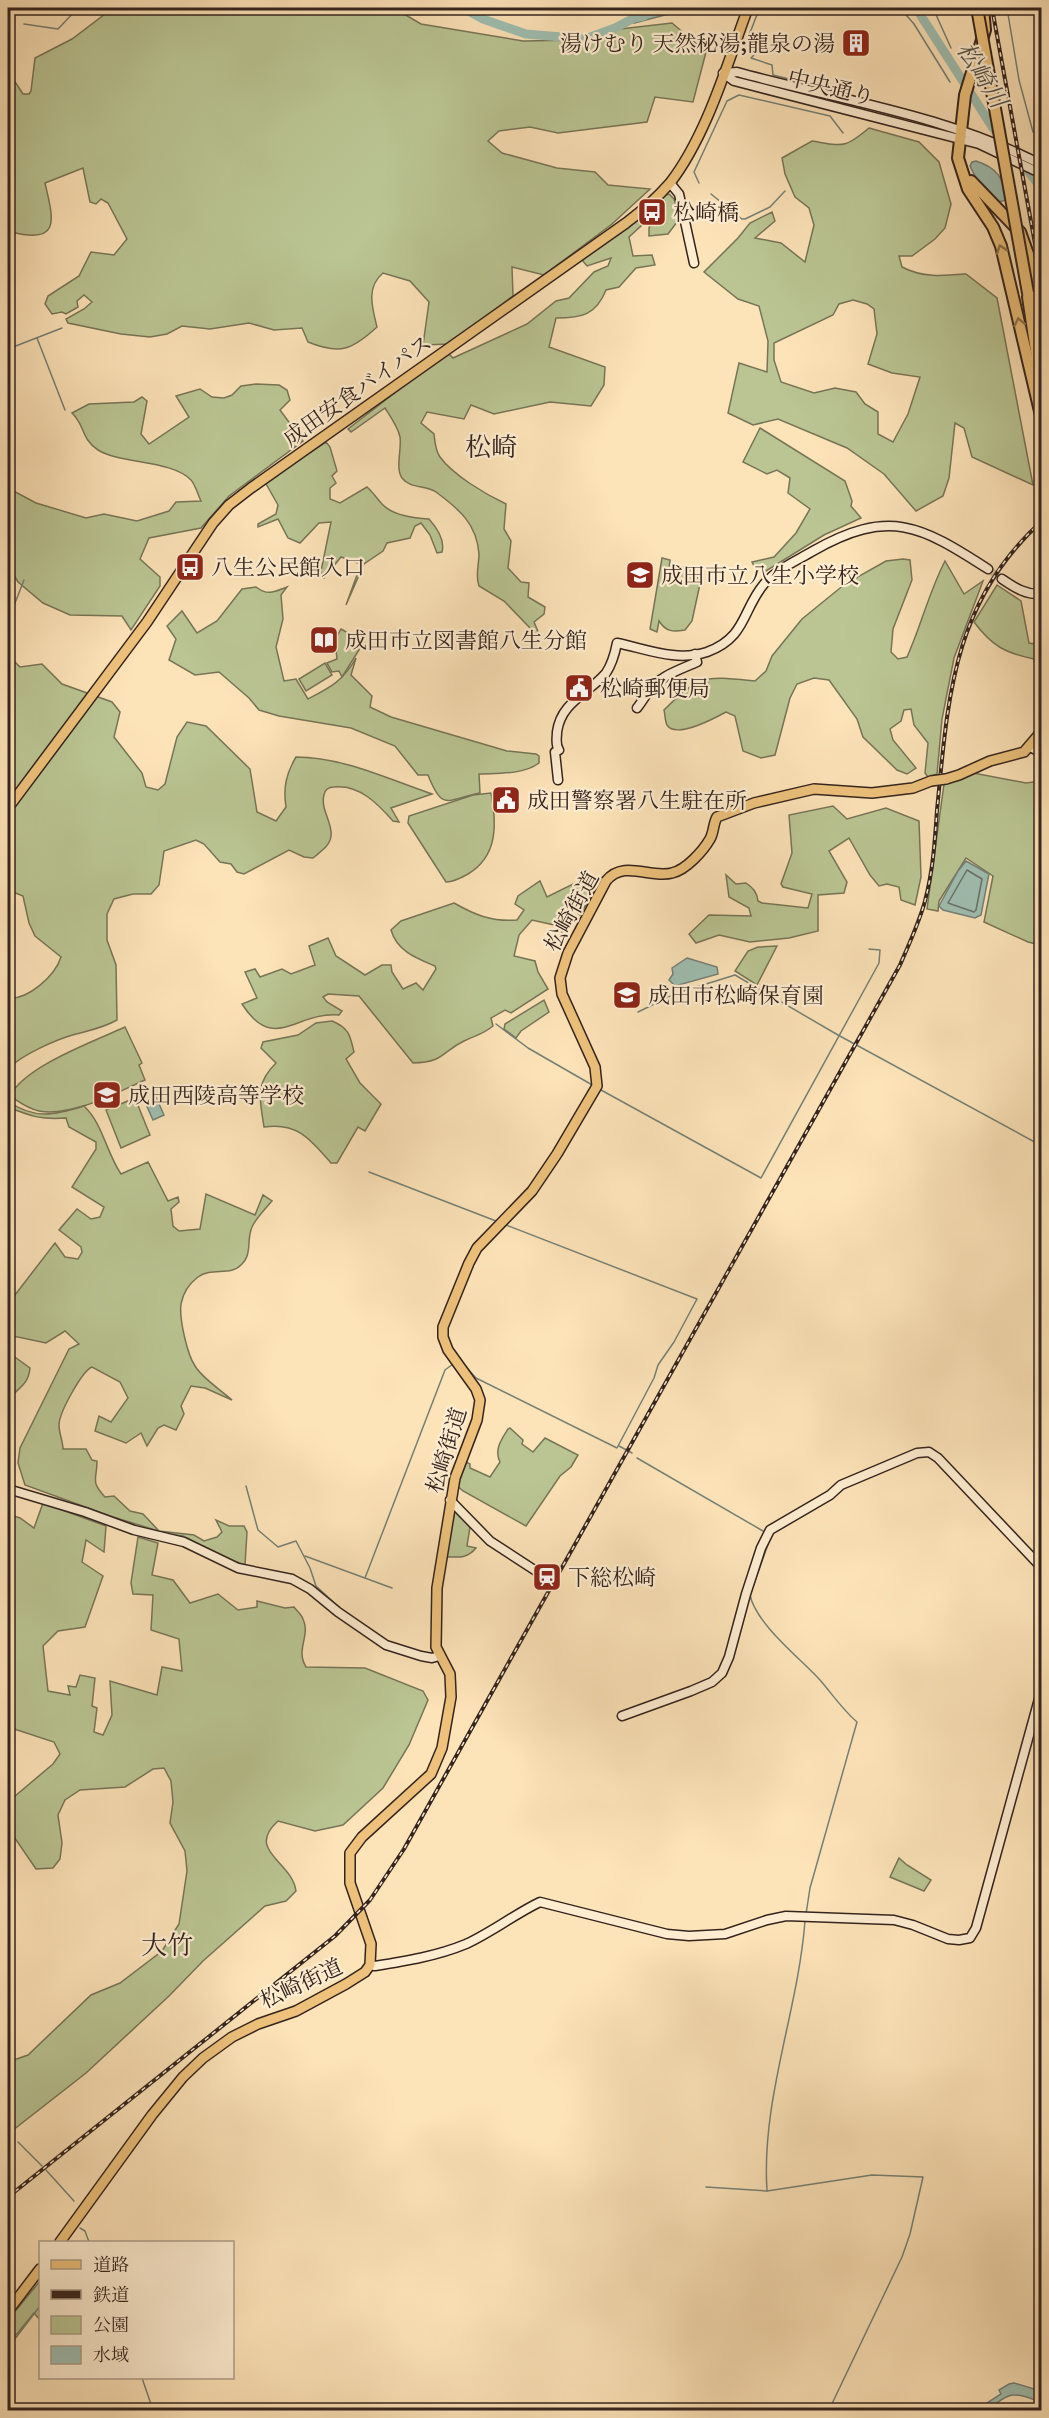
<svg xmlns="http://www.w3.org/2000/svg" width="1049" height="2418" font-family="'IM FELL DW Pica','Noto Serif JP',serif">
<rect width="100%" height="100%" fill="#fde3b8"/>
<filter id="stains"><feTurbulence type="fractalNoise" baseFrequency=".00333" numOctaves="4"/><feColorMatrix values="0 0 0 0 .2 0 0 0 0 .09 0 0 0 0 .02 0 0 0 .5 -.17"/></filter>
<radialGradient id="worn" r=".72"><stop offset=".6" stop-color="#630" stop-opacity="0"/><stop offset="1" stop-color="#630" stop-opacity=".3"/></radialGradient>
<g fill="#bac593" stroke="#777458" stroke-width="1.5" fill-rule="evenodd">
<path d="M113,8H394L421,24L523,41L578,40L620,29L672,23L706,52L693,102L655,97L647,122L558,133L530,127L499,131L488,141L502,153L557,168L595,172L608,185L650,189L612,224L544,275L512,267L513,296L449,344L423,345L429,302L410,281L383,273C366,287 372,307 377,327C352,350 340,355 308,342L302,328L274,330L249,323L210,329L182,326L167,334L150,337L121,334L68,323L66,319L84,309L92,302L84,295L77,301L78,307L66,314L62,312L52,314L45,304L48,296L79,276L91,252L114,255L127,239L108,203L101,199L96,204L90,202L83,168L45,183C53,218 62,245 12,232L8,236V71L23,94H29L31,91L35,58L72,39Z"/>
<path d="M869,128L919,142L939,162L951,204L945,228L935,239L912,256H899L902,267C923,278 943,276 966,274L997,298L1033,485L972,457L964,428L955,423L949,478L943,496L916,511L884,474L847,448L778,419L753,425L728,413L739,363L767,372L768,341L759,306L738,299L704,272L738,238L750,223L772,212L775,221L755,238L781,243L805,262L814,225L809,208L795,197L785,174L782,158L812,141C843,146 844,149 869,128ZM853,300L867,304L874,309L877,334L868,364L892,373L920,377L908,414L893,442L878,434V412L865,404L856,392L835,388L814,393L781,382L774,360V343L833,315L839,304Z"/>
<path d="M669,194L674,199L680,218L668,234L649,236V228L653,215L629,237L633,256L652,255L655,265L636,268L619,287L606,290C596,315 582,318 556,318L549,347L605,367L604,385L591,406L550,402L494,414L471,405L464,419L427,412L421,423L434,434C435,442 435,450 440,457C453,475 485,494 506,504L504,529L511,541L508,568L521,582L529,583L528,597L545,607L544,614L534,622L539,634L529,636L530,628L504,601L479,586C475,576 479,565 479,554C477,524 459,509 436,492C426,485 410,489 402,478C395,468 402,449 400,437C398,427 390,416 385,408L351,432L348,429L418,375L449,354L453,358L527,324L556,301L569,298L594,272L608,266L611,258L587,266L582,260L644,215L663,196Z"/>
<path d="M256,384L279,385L287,390L290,400L280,410L303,441L229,496L201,528L149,538L140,559L160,577V586L131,630L122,616L70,615L43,603L18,582L8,565V488L36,503L86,518L104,514L137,521L169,511L176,502L201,501C198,495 195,484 191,480C172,460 120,464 98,450C81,439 85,425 72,413L89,404L134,402L142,397L147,401L141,434L149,444L189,417L176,396L200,389L212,397L224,398L232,395L241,386Z"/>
<path d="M760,428L845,481L852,501L851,506L861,518L824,535L766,571L757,572L752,562L774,557L796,533L810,509L788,493L790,478L777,470L767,474L743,462Z"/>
<path d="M326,442L330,447L337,471L332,476L336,483L330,488V499L340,503L367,487C373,492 377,499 383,505C394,516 415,518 429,519C437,528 445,541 442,552L437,553L430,535L421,523L415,526L410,538L387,543L383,551L364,564L346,605L361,564L341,557L324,578L320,576L331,522L319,523L300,543L288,538L278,519L258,527V524L276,514L278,505L265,482Z"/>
<path d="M662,558L670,560L669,570C683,564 698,568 700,584L692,621L685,630C673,632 666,632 659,621L657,632L650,629Z"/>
<path d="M903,559L910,560L912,580L893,629L891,652L898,659L907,657C921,626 929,592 945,561L964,594L983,581L954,658L942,719L937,774L928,777L925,773L928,743L914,725L911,709L904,710L901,721L890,729L893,740L916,768L907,774L897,770L863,737L857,719L829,680L814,678L797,684L790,698L775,755L761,758L743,751L735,716L726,712C715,718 676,739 667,725C665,721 665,714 664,710C700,674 705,676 755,681L766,671L772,656L802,619L845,584L886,561Z"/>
<path d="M997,585L1021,601L1029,643L1041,645V686L1038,683L1034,659C1005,653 992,646 974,622Z"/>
<path d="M256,587C268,596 274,592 287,587L281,595L283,619L276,647L284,681L296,679L308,699C331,687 343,681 356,658L351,675L372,696L370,707L391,717L507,751L536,754L539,756V763C523,775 498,773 479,774L480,793C447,799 443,813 428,775H418L395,746L351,728L279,716L259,710L249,698L219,672L195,675L169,660L176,639L167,626L182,611L197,633L217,621L242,589Z"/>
<path d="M341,629L364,642L342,677L339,671L332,672L327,663L337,659L335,640Z"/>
<path d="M8,655L20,667L42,664L62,684L112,702L120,712L114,737L142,773L146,787L158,790L165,784L177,737L187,722L206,726L250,769L257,812L276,821L286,807C283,788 286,774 296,757C342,757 388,779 432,794L391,808L399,822L393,821C378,804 359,784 334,787C329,787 325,789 324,795C320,809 333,823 331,836C330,846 320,852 313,858L304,857L289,850L244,874L237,872L231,864L220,862L204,844L196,840L164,851L159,885L151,894H133L114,899L107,914V940L116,965L117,1020C103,1028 91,1030 76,1034C57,1039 21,1055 8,1069V998C28,1000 55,976 61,957L35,936L29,923L23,896L8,890Z"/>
<path d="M325,663L332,675L306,691L299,679Z"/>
<path d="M968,772L1026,783L1041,781V945L1028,942L984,922L993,876L966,858L939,901L938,911L927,909L944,784Z"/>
<path d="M491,793C497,824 498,856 468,874C461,878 454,882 446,882L408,823L409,816L473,795Z"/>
<path d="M833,806L847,819L886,808L919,821L921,877L915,905L901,900L899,887L887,884L879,886L870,875L849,838L829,851L847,882L844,893L818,895V931L789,938L750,942L719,935L696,943L689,934L709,915L751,916L749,908L729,897L726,875L736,884L746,883C753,888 757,892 758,901L762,903L808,908L812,894L783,887L781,884L792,853L789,815Z"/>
<path d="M540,881L547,897L575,883L594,891L580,915L571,906L557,919L564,929L562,932L554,925L532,920L519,935L514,956L535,961L538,972L548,989L511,1013L505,1010L491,1018L493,1026C482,1035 476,1035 464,1041C441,1052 445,1062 413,1063L359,996L328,994L323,997L327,1002L342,1011L339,1015C296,1011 274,1054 242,1004L257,998L245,972L255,969L260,977L282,969L291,974L315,965L309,946L328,938L336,956L365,975L382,965H391L392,972L403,989L416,983L423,990L436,969L435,966C416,958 397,951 391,930L401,921L454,903C475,915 492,922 517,920L524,910L515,904L518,896Z"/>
<path d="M777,946L757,985L735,971L748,951L758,947Z"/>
<path d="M544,1000L549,1012L521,1031L516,1038L504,1029L505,1024Z"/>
<path d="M332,1021C349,1028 350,1035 354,1052L346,1059L360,1083L381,1104L365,1131L358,1127L337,1163H331C311,1140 298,1122 264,1127C260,1099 254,1085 276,1063L261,1048L263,1042L298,1035L316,1023Z"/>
<path d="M125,1027L142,1063L139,1065L145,1080C116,1093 72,1117 39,1111C28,1109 19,1102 10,1096C25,1066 95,1041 125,1027Z"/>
<path d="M135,1098L150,1135L121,1148L106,1110Z"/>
<path d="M8,1101C34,1120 55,1115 84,1106C103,1124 106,1152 121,1174L148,1162L168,1201L178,1197L179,1202L171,1209L173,1226L179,1231L200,1229L206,1194L255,1215L263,1195L272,1201C265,1209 256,1218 252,1227C246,1240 253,1254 241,1265C231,1276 211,1267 198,1277C190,1283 183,1293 181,1304C179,1318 187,1354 195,1366C203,1379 221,1390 232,1400L205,1388L191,1386L181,1406L184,1414L176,1430L164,1425L158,1428L147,1446L141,1433L126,1443L95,1431L99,1416L111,1422L128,1398L120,1382L92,1367C82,1371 59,1413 59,1425C59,1433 63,1442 63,1449H86L92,1460L97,1461C97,1480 90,1481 105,1497L114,1496L130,1511L143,1514L159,1531L194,1535L204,1541L217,1537L222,1532L216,1520L229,1526H244L247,1532L245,1565L217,1555L183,1536L168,1534L110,1516L25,1485L18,1463L20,1448L69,1349L79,1344L65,1331L46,1343L8,1335V1304L55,1243L65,1257L78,1259L82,1252L81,1247L59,1230L77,1209L91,1219L100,1217L104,1207L72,1187L96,1149V1142L69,1127L66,1118C41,1120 30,1116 8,1107Z"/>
<path d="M8,1352L30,1368C28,1387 17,1387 8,1401Z"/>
<path d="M510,1428L523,1440L522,1444L533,1452L545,1438L578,1455L571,1467L560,1476L526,1526L463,1491L455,1484L464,1461L470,1464V1468L490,1477L500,1462C494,1450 501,1440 508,1429Z"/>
<path d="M43,1503L106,1526L104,1552L86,1540L82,1562L103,1576L85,1627L58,1631L43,1646L48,1691L70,1695L68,1686L76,1687L80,1675L95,1678L92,1706L97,1708L94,1732L103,1735L112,1715L110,1681L157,1695L162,1667L182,1671L179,1639L151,1630L153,1595L133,1594L131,1583L138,1537L158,1543L152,1575L173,1580L190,1603L218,1594L238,1610L257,1607V1601L285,1608L294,1607C297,1611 302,1615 303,1619C311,1636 295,1649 306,1667L365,1668L423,1691L428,1700L409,1745L383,1788L343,1825L315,1831L278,1821C245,1851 292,1861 296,1891L286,1901L265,1906L203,1961L169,1996L86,2073L8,2134V2062L28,2055L91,1995L120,1983L162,1951L179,1924L187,1871L185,1851L170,1823L173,1802L171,1781L164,1768L153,1769L125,1787L80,1790L65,1800L58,1815L62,1843L60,1859L53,1868L36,1869L12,1834L8,1822V1802L53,1764L60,1754L54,1742L8,1727V1514L20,1518L34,1528Z"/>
<path d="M455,1509L470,1527L467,1546L476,1548C467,1559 458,1557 444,1557L451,1510Z"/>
<path d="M899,1858L907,1865L931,1880L924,1891L890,1877Z"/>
<path d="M40,2281V2320L34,2313L8,2345V2320Z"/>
</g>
<g fill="#9fbeb1" stroke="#748076" stroke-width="1.5">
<path d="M648,8H707L665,15L634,23L630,14Z"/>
<path d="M976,161C998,168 1003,178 1007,200L998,202L979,184L970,166L972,162Z"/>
<path d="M966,861L989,874L981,915L975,918L943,910L939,906L958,871Z"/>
<path d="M687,958L717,967L718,974L675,986L669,980L673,974L672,968Z"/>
<path d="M156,1097L164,1115L153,1120L145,1102Z"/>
<path d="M1014,2383L1041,2391V2402C1033,2399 1021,2394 1012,2395C997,2398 995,2411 976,2410L1001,2394L999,2390L1009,2384Z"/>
</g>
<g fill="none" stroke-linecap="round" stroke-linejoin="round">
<path stroke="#6a7168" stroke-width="1.5" d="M967,870L982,879L976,910L974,912L948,903Z"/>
<g stroke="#748076" stroke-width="1.5">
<path d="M900,8L914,24L950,82"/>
<path d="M933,8L951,48"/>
<path d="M1007,8L1019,80L1033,132L1042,136"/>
<path d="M24,24L58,29L78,8"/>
<path d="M743,51L758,12L771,8"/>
<path d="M756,53L751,58L772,65L773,75L849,94"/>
<path d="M699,183L694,172L727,101L739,95L830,116L843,133"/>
<path d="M711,194L742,219H745L770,207L785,191"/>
<path d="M1041,205H1042"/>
<path d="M37,338L65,410"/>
<path d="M8,349L62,328"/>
<path d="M8,621L24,580"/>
<path d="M638,1012L677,993L735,975L838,1035L1042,1146"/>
<path d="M496,1024L528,1048L594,1086"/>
<path d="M601,1090L761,1178L879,963L880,950L869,949"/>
<path d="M369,1172L496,1221"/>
<path d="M460,1360L476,1378L617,1448L654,1378L658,1365L674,1342L697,1299L506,1225"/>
<path d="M619,1446L632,1453"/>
<path d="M637,1458L763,1531"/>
<path d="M246,1486L258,1530L278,1547L296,1541L310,1568L316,1586L342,1610"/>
<path d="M771,1536L750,1595C756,1624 800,1658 820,1680C833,1695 842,1709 857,1722L810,1888L806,1914"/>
<path d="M305,1556L392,1588"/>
<path d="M365,1578L445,1370L453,1364"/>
<path d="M8,2131L13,2136"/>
<path d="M18,2142L42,2166"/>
<path d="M46,2170L74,2201"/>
<path d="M706,2187L767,2191L872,2175L923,2177L910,2234L902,2257L829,2410"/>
<path d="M767,2191C761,2099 798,2012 805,1921"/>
<path d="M80,2228L85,2231L89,2242"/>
<path d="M8,2348L40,2306"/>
<path d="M142,2378L153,2410"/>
</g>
<g stroke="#9fbeb1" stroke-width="9">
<path d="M463,8L483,19L526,34L585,39L615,28L634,18L644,16"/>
<path d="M916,8L993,128L1001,138"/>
<path d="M1021,162L1042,189"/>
</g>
<path stroke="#d5bd99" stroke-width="8" stroke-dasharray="8 4" stroke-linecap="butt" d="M988,569L1002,579"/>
<g stroke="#34241e" stroke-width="11">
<g id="secondary">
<path d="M723,73L734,81L979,144L1042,174"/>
<path d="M724,73L737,72C839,100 947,115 1042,165"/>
<path d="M670,183L679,194L694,263"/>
<path d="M1002,579C1015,588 1026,595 1042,594"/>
<path d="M637,708C641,703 644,698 648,692C659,676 679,670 697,662L695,654"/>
<path d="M1030,747L1042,753"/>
<path d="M558,780L555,752L559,750C555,744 557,739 557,732C561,702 588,694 606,673C612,664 615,653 617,643C647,649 676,662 707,652C747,637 742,610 764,584C777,569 796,561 813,551C889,508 920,525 988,569"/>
<path d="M8,1489L85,1512L134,1530L184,1542L238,1568L292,1579L310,1589L338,1612L386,1645L421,1656L432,1658L439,1656"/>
<path d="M450,1500L490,1541L536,1571"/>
<path d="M622,1716L691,1691L712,1682L722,1673L729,1657L746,1594L761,1548L770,1530L830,1495L841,1485L917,1453L929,1452L938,1458L1042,1568"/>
<path d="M370,1965L375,1966C406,1961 437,1956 466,1944C492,1932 515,1914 540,1902L667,1934L689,1936L725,1934L767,1920L786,1916L894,1920L913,1925L948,1939L959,1940L970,1938L976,1928L1042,1688"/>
</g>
</g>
<g stroke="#34241e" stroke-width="12">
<g id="primary">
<path d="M946,779L959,775L990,761L1024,752L1042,731"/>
<path d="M8,808L147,622L213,523L229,505L251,488L626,223C642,211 657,198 670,183C707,135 727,64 748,8"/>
<path d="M60,2242L152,2115L183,2077L203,2058L232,2037L258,2024L296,2011L346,1984L365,1972L370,1965L371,1944L350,1883V1853L362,1837L431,1774L442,1748L451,1697L450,1674L436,1647L437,1588L455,1478L477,1420L480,1400L476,1389L448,1350L443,1337V1327L469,1263L477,1248L532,1191L557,1154L597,1086L595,1067L562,994L560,978L568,953L606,881C624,859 650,879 672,873C686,870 703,851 710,839C714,832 713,824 717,817L754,803L814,789L872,793L913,788L931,781"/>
<path d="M8,2311L40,2269"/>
</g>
</g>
<g stroke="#34241e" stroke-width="14">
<g id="highway">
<path d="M983,8L985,30L965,95L958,158L968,189L993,227L1001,246L1042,420"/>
<path d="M971,181L1020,232L1028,254L1042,329"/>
<path d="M1028,297L1042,392"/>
</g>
</g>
<use href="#secondary" stroke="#feedd1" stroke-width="8"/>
<use href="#primary" stroke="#eec27c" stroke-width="9"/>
<use href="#highway" stroke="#eec27c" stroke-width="10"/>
<g stroke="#34241e" stroke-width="4">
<g id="rail">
<path d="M992,8L1042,282"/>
<path d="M8,2197L335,1936L370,1900L404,1849L900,965C909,944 919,923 925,901C933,871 935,840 937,810C948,699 952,602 1042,521"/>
</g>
</g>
<use href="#rail" stroke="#feedd1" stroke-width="1.5" stroke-dasharray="4.5" stroke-linecap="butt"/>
<g stroke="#34241e" stroke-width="12" stroke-linecap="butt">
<path id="primary-bridge" d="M931,781L946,779"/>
</g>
<g stroke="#34241e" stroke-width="14" stroke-linecap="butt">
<path id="highway-bridge" d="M977,8L1028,293"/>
</g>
<use href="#primary-bridge" stroke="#eec27c" stroke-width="9"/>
<use href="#highway-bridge" stroke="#eec27c" stroke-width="10"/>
</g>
<defs><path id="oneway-chevron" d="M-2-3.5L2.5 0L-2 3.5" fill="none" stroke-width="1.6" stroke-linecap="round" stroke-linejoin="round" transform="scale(1.5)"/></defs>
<g stroke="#91734d">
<use href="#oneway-chevron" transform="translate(1001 249) rotate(-109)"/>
<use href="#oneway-chevron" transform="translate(1019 322) rotate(-102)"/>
</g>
<defs>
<g id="building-square" transform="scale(1.5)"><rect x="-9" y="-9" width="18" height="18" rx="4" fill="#8f2418" stroke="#feedd1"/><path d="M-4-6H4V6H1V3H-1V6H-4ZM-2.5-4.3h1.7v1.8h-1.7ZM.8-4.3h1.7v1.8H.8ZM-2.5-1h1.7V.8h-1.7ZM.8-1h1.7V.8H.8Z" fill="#fff"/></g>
<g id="bus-square" transform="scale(1.5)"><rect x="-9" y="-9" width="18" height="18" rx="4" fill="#8f2418" stroke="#feedd1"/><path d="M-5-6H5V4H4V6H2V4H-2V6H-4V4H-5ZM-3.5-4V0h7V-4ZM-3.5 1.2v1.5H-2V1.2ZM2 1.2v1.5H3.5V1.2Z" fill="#fff"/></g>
<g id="school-square" transform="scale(1.5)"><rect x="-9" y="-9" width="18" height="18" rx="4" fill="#8f2418" stroke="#feedd1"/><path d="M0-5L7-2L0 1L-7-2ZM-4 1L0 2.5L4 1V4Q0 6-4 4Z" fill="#fff"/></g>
<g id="library-square" transform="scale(1.5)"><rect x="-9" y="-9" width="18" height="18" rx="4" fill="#8f2418" stroke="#feedd1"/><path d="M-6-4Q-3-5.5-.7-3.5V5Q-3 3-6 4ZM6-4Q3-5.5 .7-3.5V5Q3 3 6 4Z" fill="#fff"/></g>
<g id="civic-square" transform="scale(1.5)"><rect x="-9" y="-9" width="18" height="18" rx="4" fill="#8f2418" stroke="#feedd1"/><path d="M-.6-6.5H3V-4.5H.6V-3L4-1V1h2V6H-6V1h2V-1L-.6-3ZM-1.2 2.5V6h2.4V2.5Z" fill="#fff"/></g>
<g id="station-square" transform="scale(1.5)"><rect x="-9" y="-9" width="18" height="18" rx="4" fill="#8f2418" stroke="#feedd1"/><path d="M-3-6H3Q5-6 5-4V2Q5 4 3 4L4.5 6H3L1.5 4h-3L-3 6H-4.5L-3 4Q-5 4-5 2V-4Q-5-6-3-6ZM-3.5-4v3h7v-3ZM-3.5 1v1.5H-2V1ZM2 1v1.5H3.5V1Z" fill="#fff"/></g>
</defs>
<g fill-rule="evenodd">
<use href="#building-square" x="856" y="43"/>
<use href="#bus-square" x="652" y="212"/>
<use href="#bus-square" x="190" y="567"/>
<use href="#school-square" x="640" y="575"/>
<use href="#library-square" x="324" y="640"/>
<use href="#civic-square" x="579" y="688"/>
<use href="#civic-square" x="506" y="800"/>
<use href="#school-square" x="627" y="995"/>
<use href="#school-square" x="107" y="1095"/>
<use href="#station-square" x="547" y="1577"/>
</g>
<g text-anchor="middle" stroke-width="4.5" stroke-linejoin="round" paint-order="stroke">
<g font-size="22" fill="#34241e" stroke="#feedd1" text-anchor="start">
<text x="835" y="51" text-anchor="end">湯けむり 天然秘湯;龍泉の湯</text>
<text x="673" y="220">松崎橋</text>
<text x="211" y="575">八生公民館入口</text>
<text x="661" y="583">成田市立八生小学校</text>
<text x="345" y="648">成田市立図書館八生分館</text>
<text x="600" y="696">松崎郵便局</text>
<text x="527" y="808">成田警察署八生駐在所</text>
<text x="648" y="1003">成田市松崎保育園</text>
<text x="128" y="1103">成田西陵高等学校</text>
<text x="568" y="1585">下総松崎</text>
</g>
<g font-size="22" fill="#34241e" stroke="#feedd1">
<text transform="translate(831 87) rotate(14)" y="8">中央通り</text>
<text transform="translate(357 390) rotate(-35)" y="8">成田安食バイパス</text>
<text transform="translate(571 911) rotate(-61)" y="8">松崎街道</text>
<text transform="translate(446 1450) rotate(-73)" y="8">松崎街道</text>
<text transform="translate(301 1983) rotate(-25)" y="8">松崎街道</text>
</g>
<g font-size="24" font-style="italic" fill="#54524a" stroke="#feedd1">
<text transform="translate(982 75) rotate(58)" y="8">松崎川</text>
</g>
<g font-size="26" fill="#34241e" stroke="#feedd1">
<text x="491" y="456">松崎</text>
<text x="167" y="1954">大竹</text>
</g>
</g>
<rect width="1049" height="2418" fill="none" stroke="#fde3b8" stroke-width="30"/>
<rect x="9" y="9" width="1031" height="2400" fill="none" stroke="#34241e" stroke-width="3"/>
<rect x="15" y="15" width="1019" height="2388" fill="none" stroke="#34241e" stroke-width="1.5"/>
<rect x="39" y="2241" width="195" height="138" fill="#feedd1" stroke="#ad9d89" stroke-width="1.5"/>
<rect x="51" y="2260" width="30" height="9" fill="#eec27c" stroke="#ad9d89" stroke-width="1.5"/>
<text x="93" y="2271" font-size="18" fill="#34241e">道路</text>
<rect x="51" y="2290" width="30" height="9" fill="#34241e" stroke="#ad9d89" stroke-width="1.5"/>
<text x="93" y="2301" font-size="18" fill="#34241e">鉄道</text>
<rect x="51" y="2316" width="30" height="18" fill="#bac593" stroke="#ad9d89" stroke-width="1.5"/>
<text x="93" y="2331" font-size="18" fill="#34241e">公園</text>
<rect x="51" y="2346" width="30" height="18" fill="#9fbeb1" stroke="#ad9d89" stroke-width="1.5"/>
<text x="93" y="2361" font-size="18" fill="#34241e">水域</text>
<rect width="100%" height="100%" filter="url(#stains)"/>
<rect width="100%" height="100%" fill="url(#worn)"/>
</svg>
